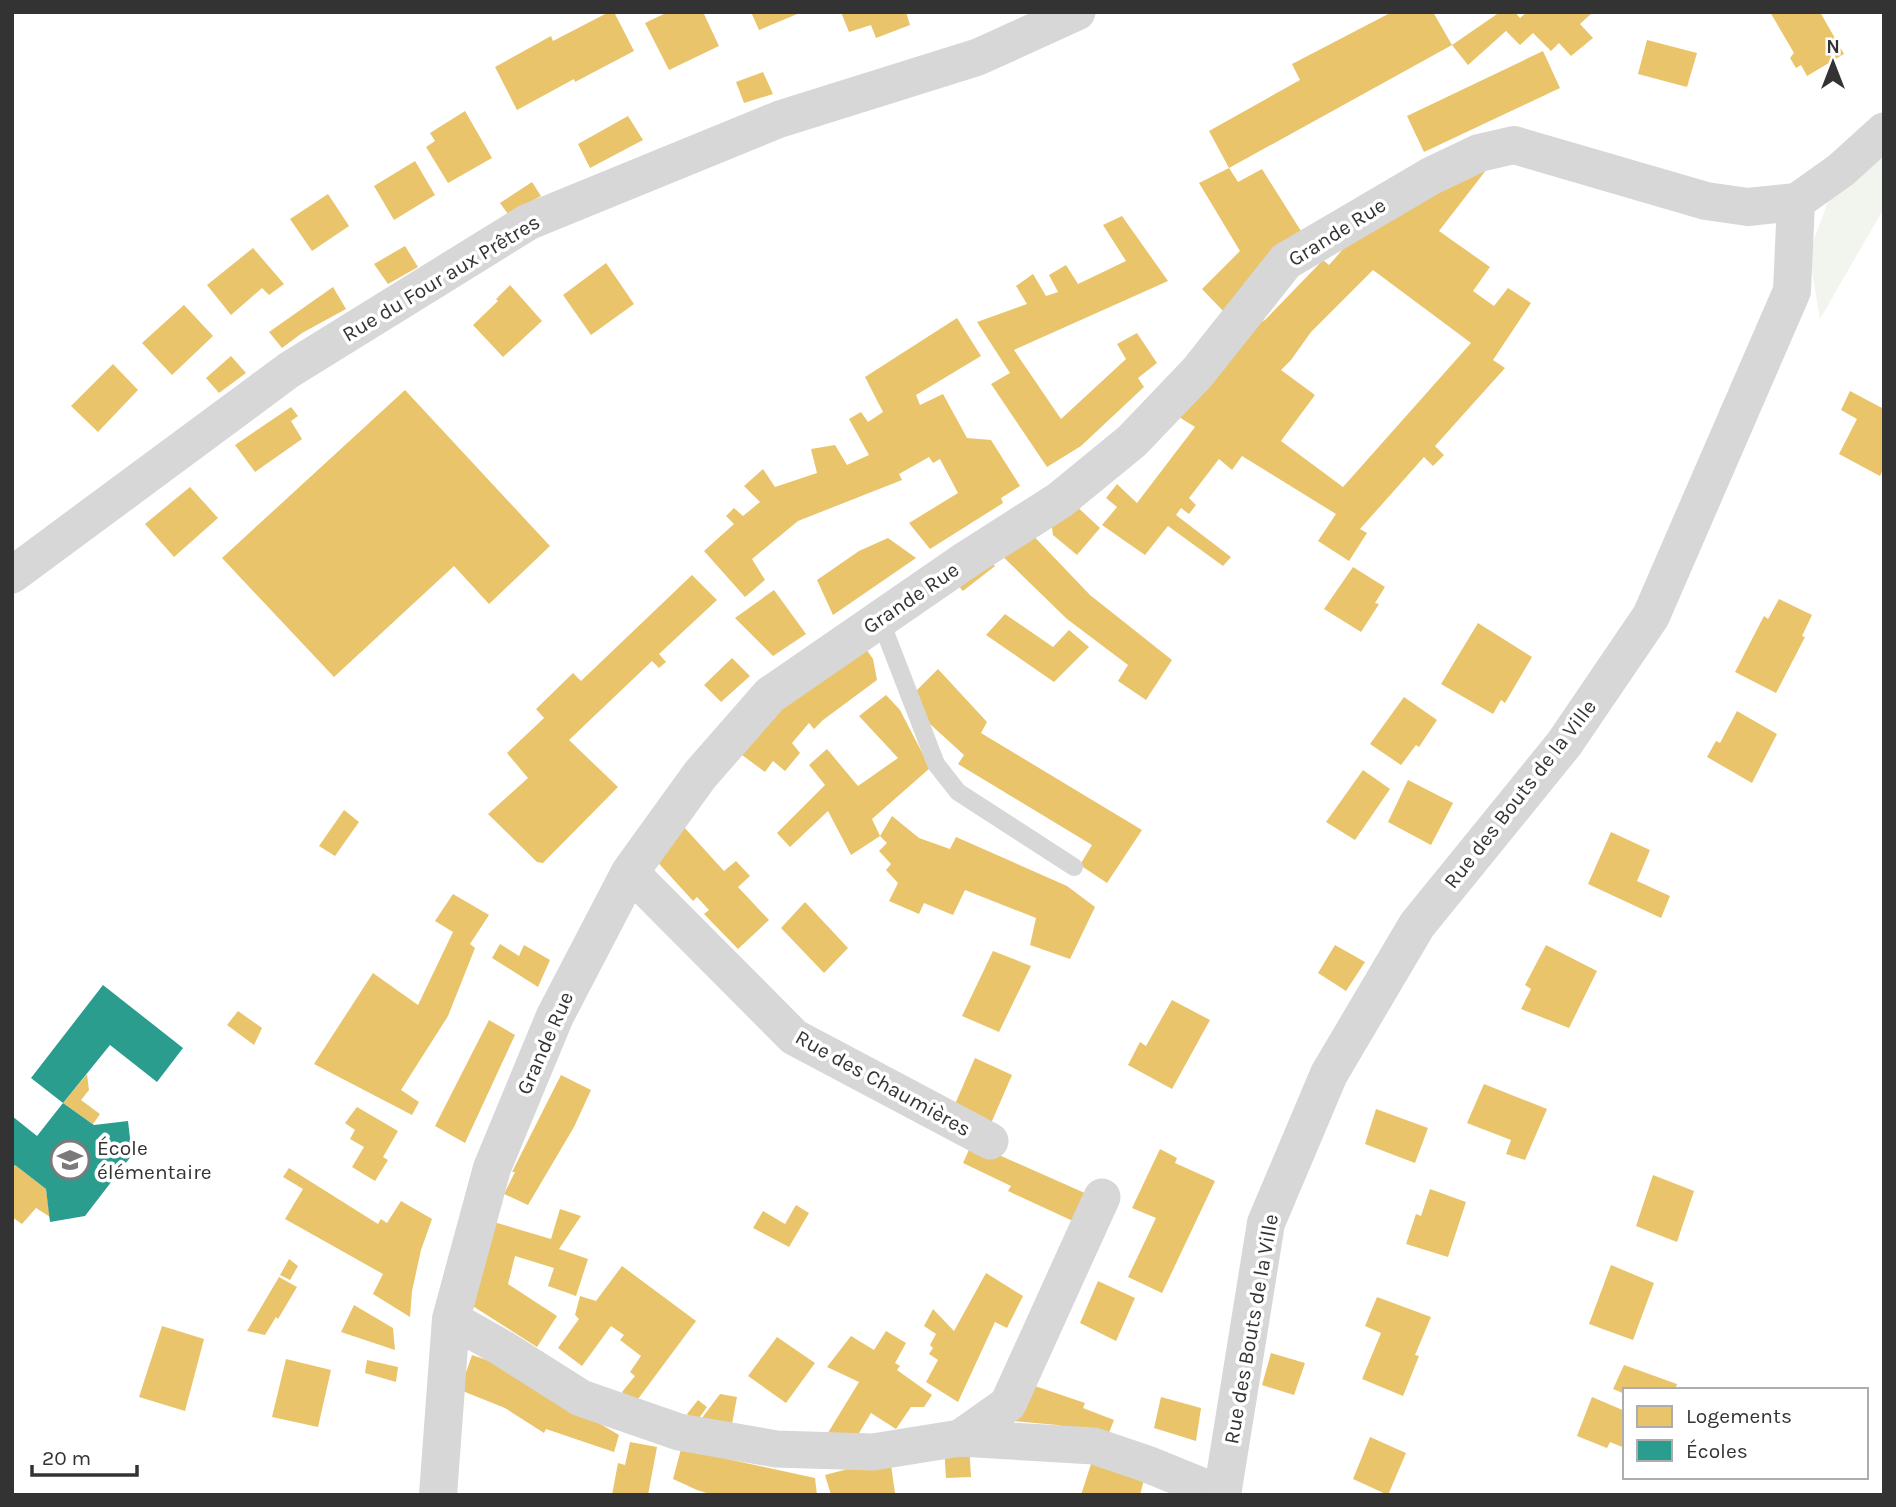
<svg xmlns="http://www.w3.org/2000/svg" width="1896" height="1507" font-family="Karla,sans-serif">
<rect width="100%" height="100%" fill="#fff"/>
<path fill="#f1f5ed" d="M1884,156V208L1820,319L1809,253L1828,202Z"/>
<g fill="#e9c46a" fill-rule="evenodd">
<path d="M609,12H614L634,51L575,82L574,79L517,110L495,67L551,36L553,41Z"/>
<path d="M668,12H703L719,46L669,70L645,23Z"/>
<path d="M751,12H802L759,30Z"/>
<path d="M841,12H906L910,25L876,38L871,25L849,32Z"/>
<path d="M1392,12H1433L1452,45L1229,168L1209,131L1300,80L1292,64Z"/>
<path d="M1500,12H1515L1520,18L1527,12H1593L1580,24L1593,38L1571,56L1559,43L1551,51L1533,33L1520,45L1506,31L1468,65L1452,45Z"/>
<path d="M1770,12H1820L1844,54L1807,76L1801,65L1796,68L1790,58L1794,53Z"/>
<path d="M1647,40L1697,53L1687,87L1638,74Z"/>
<path d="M1543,51L1560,88L1424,152L1407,116Z"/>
<path d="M763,72L773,94L744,103L736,82Z"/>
<path d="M465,111L492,158L448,183L426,147L435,141L430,133Z"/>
<path d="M628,116L643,140L590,168L578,144Z"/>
<path d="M1497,156L1439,231L1490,267L1473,291L1494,306L1508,288L1531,303L1493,360L1505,368L1435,446L1444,455L1433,466L1424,457L1360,529L1367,533L1349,561L1318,541L1336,514L1242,456L1232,470L1219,459L1189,498L1196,505L1189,514L1181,508L1176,515L1231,557L1223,566L1168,526L1145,555L1102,525L1117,507L1106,498L1117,484L1137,503L1195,427L1166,409L1246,330L1265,320L1323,260L1329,265L1344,248ZM1373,270L1471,343L1343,487L1281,441L1315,395L1281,370L1291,360L1311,332Z"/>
<path d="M415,161L435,195L394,220L374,186Z"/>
<path d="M1229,168L1238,182L1262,169L1301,231L1224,312L1202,289L1240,251L1199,183Z"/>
<path d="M532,182L541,196L508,214L500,203Z"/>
<path d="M328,194L349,226L312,251L290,219Z"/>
<path d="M1122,216L1168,281L1014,350L1061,419L1126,359L1117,344L1137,333L1157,363L1138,378L1144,387L1081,446L1047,467L991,384L1010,373L977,322L1027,304L1016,286L1033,274L1046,296L1058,292L1049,275L1066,265L1078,284L1126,261L1103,225Z"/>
<path d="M405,246L418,267L388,284L374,264Z"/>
<path d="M253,248L284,284L269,295L262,288L231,315L207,285Z"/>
<path d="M606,263L634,304L591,335L563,295Z"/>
<path d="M510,285L542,321L503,357L473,325L498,301L496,299Z"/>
<path d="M333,287L346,309L302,333L282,348L269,332Z"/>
<path d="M184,305L213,336L172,375L142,343Z"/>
<path d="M957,318L981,356L916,395L920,405L943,394L967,438L991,440L1020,486L1001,498L1003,503L930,549L909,523L958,493L940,459L933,463L929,457L899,474L902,480L798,521L752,559L765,580L745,597L704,551L734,524L726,516L734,508L743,516L760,502L744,486L763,469L775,487L817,473L811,449L835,445L847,465L869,455L849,419L861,412L868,422L883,412L865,377Z"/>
<path d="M231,356L246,373L219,393L206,378Z"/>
<path d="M113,364L138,390L98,432L71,406Z"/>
<path d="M405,390L550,546L489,604L454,566L334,677L222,558Z"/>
<path d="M1850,391L1884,409V468L1880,476L1839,454L1857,419L1841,410Z"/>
<path d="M291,407L298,416L291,421L302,439L255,472L235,445Z"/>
<path d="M190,487L218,518L174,557L145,524Z"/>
<path d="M1073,503L1100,528L1077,555L1053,535L1051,520Z"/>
<path d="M1025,527L1090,595L1172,660L1146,700L1118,681L1128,665L1067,619L993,547Z"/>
<path d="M888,538L916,558L833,615L817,580L859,551Z"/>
<path d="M984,554L995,566L963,591L952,579Z"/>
<path d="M1353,567L1385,587L1375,603L1379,604L1361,632L1324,609Z"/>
<path d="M692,575L717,600L659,654L666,662L659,668L652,661L569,740L618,787L543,863L537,862L488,814L528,778L507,753L544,718L536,709L573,673L581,681Z"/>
<path d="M774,590L806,634L773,656L735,618Z"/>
<path d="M1779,599L1812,615L1802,636L1805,637L1776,693L1735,672L1764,616L1768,619Z"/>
<path d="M1005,614L1053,647L1069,630L1089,647L1054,682L986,635Z"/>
<path d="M1478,623L1532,657L1505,703L1501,700L1493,714L1441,684Z"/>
<path d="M860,640L873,659L877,680L823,720L814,729L809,723L792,743L800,753L785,771L773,761L765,772L742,755L770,718Z"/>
<path d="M732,658L750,676L721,702L704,685Z"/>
<path d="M938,669L987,722L981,733L1142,830L1107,883L1080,865L1092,845L958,764L964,755L930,724L911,696Z"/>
<path d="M886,695L900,710L930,768L872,819L880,836L892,816L919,838L950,849L956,837L1067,886L1095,907L1070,959L1030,945L1036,918L965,890L953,915L924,903L919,914L889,901L898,883L886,870L891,864L879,851L887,843L880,836L851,855L828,811L790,847L777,833L825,785L809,765L827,749L858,786L898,758L859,716Z"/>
<path d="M1404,697L1437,720L1419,747L1416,745L1401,765L1370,744Z"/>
<path d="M1737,711L1777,734L1752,783L1707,757L1716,741L1720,743Z"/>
<path d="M1363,770L1390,789L1355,840L1326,822Z"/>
<path d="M1408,780L1453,803L1431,845L1388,822Z"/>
<path d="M344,810L359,822L335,856L319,846Z"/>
<path d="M683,826L724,871L736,861L750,876L738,887L769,920L738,949L704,914L709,910L697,897L693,901L652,856Z"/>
<path d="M1611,832L1650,850L1637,881L1670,896L1661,918L1588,884Z"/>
<path d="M453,894L489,915L470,944L475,948L448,1016L401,1090L419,1102L412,1115L314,1064L373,973L418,1005L453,932L435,921Z"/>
<path d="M805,902L848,948L824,973L781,928Z"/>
<path d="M500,944L519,956L524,945L550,960L538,987L492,958Z"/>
<path d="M1335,945L1365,962L1346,991L1318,973Z"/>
<path d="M1546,945L1597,971L1569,1028L1521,1009L1531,989L1525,985Z"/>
<path d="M993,951L1031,966L999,1032L962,1016Z"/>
<path d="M1172,1000L1210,1020L1172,1089L1128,1065L1140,1042L1146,1046Z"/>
<path d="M238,1011L262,1028L254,1045L227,1025Z"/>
<path d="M489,1020L515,1035L465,1143L435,1126Z"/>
<path d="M975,1058L1012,1075L989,1128L952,1111Z"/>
<path d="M87,1074L89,1090L81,1100L100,1114L93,1124L63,1103Z"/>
<path d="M561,1075L591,1090L574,1127L528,1205L504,1194L515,1172H512Z"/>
<path d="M1484,1084L1547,1109L1525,1160L1506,1154L1511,1140L1467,1123Z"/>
<path d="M357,1107L398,1131L383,1157L388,1160L375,1181L352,1167L364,1147L350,1139L355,1130L345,1123Z"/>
<path d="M1376,1109L1428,1128L1415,1163L1365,1144Z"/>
<path d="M972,1143L1087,1194L1075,1222L1008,1191L1011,1186L963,1163Z"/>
<path d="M1160,1149L1177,1158L1175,1163L1215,1181L1162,1293L1128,1277L1156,1218L1132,1208Z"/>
<path d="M15,1165L46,1189L50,1217L36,1208L22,1224L12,1217V1169Z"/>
<path d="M289,1168L378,1224L381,1219L387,1223L401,1201L432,1219L421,1250L412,1291L410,1317L373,1294L383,1274L285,1219L303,1189L283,1177Z"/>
<path d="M1653,1175L1694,1191L1677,1242L1636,1226Z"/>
<path d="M1430,1189L1466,1202L1448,1257L1406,1244L1416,1214L1421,1216Z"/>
<path d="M796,1205L809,1213L789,1247L753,1228L763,1211L785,1224Z"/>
<path d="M560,1209L581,1216L559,1249L588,1259L576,1296L548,1286L554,1268L515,1256L508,1284L557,1316L537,1347L468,1303L487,1220L551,1239Z"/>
<path d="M289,1259L298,1266L290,1280L280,1275Z"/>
<path d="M1611,1265L1654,1283L1633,1340L1589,1324Z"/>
<path d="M622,1266L696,1321L635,1403L622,1392L635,1376L630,1372L641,1356L620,1340L624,1335L611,1326L582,1366L558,1348L579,1319L575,1315L580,1296L596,1301Z"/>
<path d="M986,1273L1023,1296L1007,1328L995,1322L958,1402L926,1382L938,1360L929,1354L933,1348L930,1345L936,1334L924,1326L933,1309L954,1331Z"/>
<path d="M279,1277L297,1287L278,1319L276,1317L265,1335L247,1331Z"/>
<path d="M1098,1281L1135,1298L1116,1341L1080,1323Z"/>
<path d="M1377,1297L1431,1317L1415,1355L1419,1356L1403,1396L1362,1379L1381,1333L1365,1326Z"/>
<path d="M354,1305L393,1328L395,1350L341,1332Z"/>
<path d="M162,1326L204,1339L185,1411L139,1397Z"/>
<path d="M886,1331L906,1343L895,1363L900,1366L897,1370L932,1395L924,1407H911L896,1429L871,1413L856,1438L826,1436L859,1382L827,1367L851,1336L874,1350Z"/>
<path d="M777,1337L815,1363L786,1403L748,1376Z"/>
<path d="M1271,1353L1305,1363L1294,1395L1262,1385Z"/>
<path d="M472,1355L519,1371L558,1399L619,1435L614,1452L546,1429L544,1433L505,1408L460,1390Z"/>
<path d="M286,1359L331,1370L318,1427L272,1417Z"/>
<path d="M367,1360L398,1367L396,1382L365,1373Z"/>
<path d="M1624,1365L1677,1384L1675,1390H1625V1394L1613,1389Z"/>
<path d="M1026,1383L1085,1403L1083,1408L1114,1420L1107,1438L1057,1425L1013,1421Z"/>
<path d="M720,1394L737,1397L732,1424L702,1418Z"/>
<path d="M1161,1397L1201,1408L1196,1441L1154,1428Z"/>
<path d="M1592,1397L1625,1411V1448L1610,1442L1607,1448L1577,1436Z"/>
<path d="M698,1400L707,1407L697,1421L687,1414Z"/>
<path d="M1370,1437L1406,1453L1388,1495L1353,1479Z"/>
<path d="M630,1442L657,1447L648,1495H612L618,1463L625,1465Z"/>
<path d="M969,1444L971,1477L946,1478L944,1446Z"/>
<path d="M681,1449L815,1478L817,1495H713L697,1490L673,1479Z"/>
<path d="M890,1458L895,1493L890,1495H831L825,1475Z"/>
<path d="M1092,1461L1145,1476L1140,1495H1081Z"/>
</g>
<g fill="#2a9d8f">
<path d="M103,985L183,1048L157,1082L110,1045L63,1103L31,1078Z"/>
<path d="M63,1103L94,1125L128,1121L132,1155L85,1216L50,1222L46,1189L15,1165L12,1169V1116L37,1136Z"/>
</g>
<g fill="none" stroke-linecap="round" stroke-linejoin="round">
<path stroke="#d7d7d7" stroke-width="18" d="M880,619L936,764L958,792L1074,867"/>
<g stroke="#d7d7d7" stroke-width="37">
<path d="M1796,202L1841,170L1884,131"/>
<path d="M12,575L289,370L528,222L780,119L978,57L1077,12"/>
<path d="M630,872L794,1037L990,1141"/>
<path d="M451,1319L502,1348L581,1398L679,1432L776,1449L873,1452L960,1438L1094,1446L1147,1464L1223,1495"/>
<path d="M960,1438L1008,1404L1102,1197"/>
</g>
<path stroke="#d7d7d7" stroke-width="38" d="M438,1495L451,1319L492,1168L555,1016L630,872L700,775L770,695L966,560L1060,500L1132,441L1197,373L1286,261L1431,176L1479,153L1514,145L1706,201L1748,207L1796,202L1792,291L1651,616L1564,744L1417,925L1329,1074L1266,1223L1222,1495"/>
</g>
<defs>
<g id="school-ring" transform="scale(2.0125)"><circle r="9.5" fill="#fff" stroke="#7a7a7a" stroke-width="1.5"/><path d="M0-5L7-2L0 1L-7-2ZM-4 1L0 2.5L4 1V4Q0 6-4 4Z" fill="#7a7a7a"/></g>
</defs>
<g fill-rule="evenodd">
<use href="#school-ring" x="70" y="1160"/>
</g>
<g text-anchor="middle" stroke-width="7" stroke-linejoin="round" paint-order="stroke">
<g font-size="21" fill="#333" stroke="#fff">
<text transform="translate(1337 232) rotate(-32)" y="7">Grande Rue</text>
<text transform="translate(441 278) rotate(-31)" y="7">Rue du Four aux Prêtres</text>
<text transform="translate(911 598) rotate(-34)" y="7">Grande Rue</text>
<text transform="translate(1520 794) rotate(-52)" y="7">Rue des Bouts de la Ville</text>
<text transform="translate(545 1043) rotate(-66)" y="7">Grande Rue</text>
<text transform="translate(883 1083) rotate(29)" y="7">Rue des Chaumières</text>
<text transform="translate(1251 1329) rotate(-80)" y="7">Rue des Bouts de la Ville</text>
</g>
<g font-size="21" fill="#333" stroke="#fff" text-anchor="start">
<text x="97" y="1155">École<tspan x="97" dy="24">élémentaire</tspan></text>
</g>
</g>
<rect width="1896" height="1507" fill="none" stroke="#333333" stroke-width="28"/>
<rect x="1623" y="1388" width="245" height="91" fill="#ffffff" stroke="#adadad" stroke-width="2"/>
<rect x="1637" y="1406" width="35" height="21" fill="#e9c46a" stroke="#adadad" stroke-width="2"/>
<text x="1686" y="1423" font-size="21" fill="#333333">Logements</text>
<rect x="1637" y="1440" width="35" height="21" fill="#2a9d8f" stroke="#adadad" stroke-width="2"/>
<text x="1686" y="1458" font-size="21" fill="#333333">Écoles</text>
<g transform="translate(1833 63)" stroke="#ffffff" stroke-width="5" paint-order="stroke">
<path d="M0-5L12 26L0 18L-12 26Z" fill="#333333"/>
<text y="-10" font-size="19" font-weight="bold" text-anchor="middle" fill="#333333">N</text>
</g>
<path d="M32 1465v10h105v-10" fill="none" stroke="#333333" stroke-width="3.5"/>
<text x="42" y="1465" font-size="21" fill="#333333" stroke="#ffffff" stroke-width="5" paint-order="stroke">20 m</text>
</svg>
